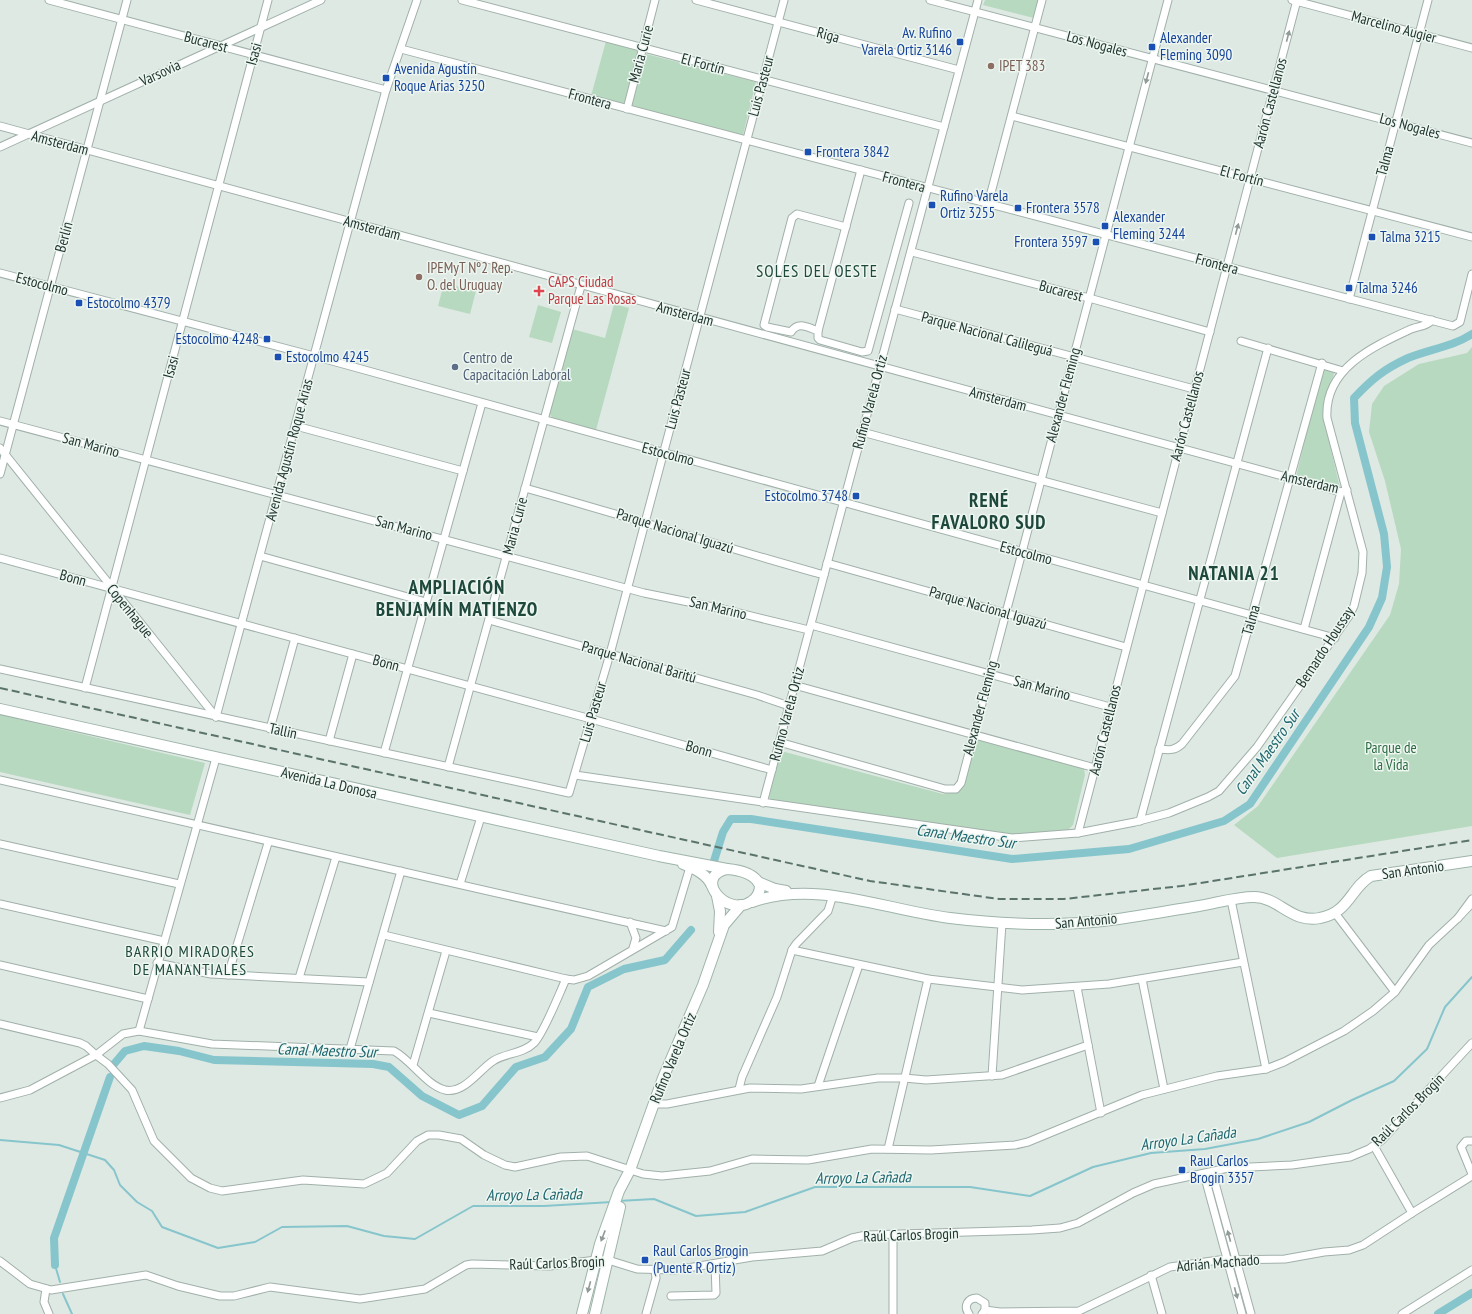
<svg xmlns="http://www.w3.org/2000/svg" width="1472" height="1314" font-family="'PT Sans Narrow',sans-serif">
<rect width="100%" height="100%" fill="#dee9e3"/>
<g fill="#b7d9bf">
<path d="M985,0H1038L1034,18L983,5Z"/>
<path d="M606,41L639,50L624,106L591,96Z"/>
<path d="M646,54L756,82L743,135L632,106Z"/>
<path d="M444,283L476,291L470,314L438,306Z"/>
<path d="M614,304L629,308L596,430L554,419L550,415L549,411L572,329L605,338Z"/>
<path d="M538,305L561,312L552,343L529,337Z"/>
<path d="M1472,347V826L1277,858L1234,825L1258,806L1390,615L1399,584L1401,549L1385,481L1369,432L1372,404L1384,386L1419,364L1467,353Z"/>
<path d="M1322,368L1335,371L1324,406V420L1340,488L1296,477Z"/>
<path d="M0,715L205,763L190,815L0,772Z"/>
<path d="M975,739L1084,769L1085,775L1073,825L1067,831L1012,835L772,801L769,797L781,751L943,794L953,791L962,784Z"/>
</g>
<g fill="none" stroke-linecap="round" stroke-linejoin="round">
<g stroke="#87c5cc" stroke-width="2">
<path d="M0,1140L59,1145L105,1160L114,1170L120,1185L137,1202L152,1211L162,1227L218,1248L255,1242L282,1227L347,1226L384,1236L415,1239L473,1206H544L612,1202"/>
<path d="M618,1201L654,1199L696,1216L745,1212L815,1187H970L1030,1196L1093,1167L1151,1153L1205,1149L1258,1139L1309,1122L1352,1100L1394,1081L1427,1049L1445,1007L1472,977"/>
<path d="M55,1265L60,1282"/>
<path d="M63,1294L72,1314"/>
</g>
<g stroke="#87c5cc" stroke-width="8">
<path d="M714,861L723,832L731,819H751L1012,859L1129,849L1224,821L1250,804L1369,627L1382,598L1387,567L1384,534L1355,423L1354,398C1372,379 1384,369 1408,358C1430,349 1452,347 1472,334"/>
<path d="M114,1064L125,1051L144,1046L179,1051L214,1060L373,1064L389,1067L422,1096L459,1115L482,1106L516,1067L545,1057L571,1029L588,987L624,969L665,960L691,930"/>
<path d="M55,1265L54,1238L110,1077"/>
<path d="M1438,1314L1472,1293"/>
</g>
<g stroke="#a1b0aa" stroke-width="9">
<g id="minor">
<path d="M49,0L386,90"/>
<path d="M462,0L944,127"/>
<path d="M696,0L959,70"/>
<path d="M930,0L1472,143"/>
<path d="M1292,0L1472,48"/>
<path d="M401,49L1453,326L1460,322L1472,274"/>
<path d="M627,109L655,0"/>
<path d="M1012,116L1472,237"/>
<path d="M0,126L1341,492L1347,490"/>
<path d="M0,147L321,0"/>
<path d="M988,204L1042,0"/>
<path d="M846,227L797,214L792,218L765,321L764,325L767,327L791,332C798,321 807,327 818,331V338L820,340L862,352L868,351L909,203"/>
<path d="M912,252L1089,298L1210,332"/>
<path d="M0,273L314,356L1335,638"/>
<path d="M1349,299L1428,0"/>
<path d="M895,309L1194,389"/>
<path d="M818,331L861,170"/>
<path d="M1241,341L1343,371"/>
<path d="M0,421L644,593L723,609L809,630"/>
<path d="M296,426L463,471"/>
<path d="M862,432L1162,513"/>
<path d="M0,448L216,717"/>
<path d="M0,474L127,0"/>
<path d="M525,488C625,516 724,547 824,575"/>
<path d="M260,556L426,602"/>
<path d="M0,558L591,719L772,770"/>
<path d="M827,563L1126,647"/>
<path d="M489,620L757,695L789,706"/>
<path d="M811,625L1110,707"/>
<path d="M1304,629L1341,492"/>
<path d="M0,669L569,793L610,654L784,0"/>
<path d="M794,685L1095,768"/>
<path d="M85,688L268,0"/>
<path d="M216,717L386,90L417,0"/>
<path d="M270,729L295,638"/>
<path d="M329,741L353,654"/>
<path d="M779,742L945,789H956L961,783L1168,0"/>
<path d="M1159,749C1169,750 1174,751 1182,744L1235,676L1322,363"/>
<path d="M384,753L482,403"/>
<path d="M448,767L581,286"/>
<path d="M575,775L1012,838L1078,833L1135,822L1169,813L1208,797L1219,791L1257,747L1349,616L1354,606L1362,573L1363,552L1327,418C1324,369 1372,347 1409,330C1416,326 1427,327 1432,320"/>
<path d="M0,780C222,832 444,881 666,931"/>
<path d="M763,803L978,0"/>
<path d="M1140,821L1268,348"/>
<path d="M1078,833L1297,0"/>
<path d="M0,844L179,884"/>
<path d="M460,884L481,817"/>
<path d="M1472,899L1458,918L1472,903"/>
<path d="M1231,900L1266,1069"/>
<path d="M0,904L164,941"/>
<path d="M1335,913L1395,992"/>
<path d="M630,922L636,938L633,948"/>
<path d="M384,935L566,979"/>
<path d="M792,950L928,979L1022,990L1109,984L1243,962"/>
<path d="M157,963L211,974L369,982"/>
<path d="M0,965L148,999"/>
<path d="M228,975L268,843"/>
<path d="M299,978L336,857"/>
<path d="M1142,979L1164,1089"/>
<path d="M1077,987L1101,1113"/>
<path d="M429,1013L538,1037"/>
<path d="M0,1024L80,1043L86,1046L96,1055L123,1034L139,1031L212,1044L394,1051C411,1060 426,1085 445,1090C464,1094 478,1071 493,1061C505,1053 523,1054 534,1043C544,1033 559,994 566,979L574,980L588,976L672,927L690,867"/>
<path d="M139,1031L216,758"/>
<path d="M350,1049L401,871"/>
<path d="M413,1065L446,951"/>
<path d="M992,1076L1002,923"/>
<path d="M818,1086L859,965"/>
<path d="M739,1089L742,1077L777,997L792,950L796,944L828,911L833,895"/>
<path d="M0,1098L30,1090L96,1055L108,1064L132,1090L154,1141L191,1178L210,1188L222,1191L303,1180L364,1184L387,1173L417,1141L428,1135H439L461,1139L484,1155L505,1165L515,1167L561,1157L587,1156L643,1174L662,1176L710,1171L752,1159L808,1160L872,1149L931,1150L1015,1145L1028,1142L1142,1095L1217,1076L1266,1069L1284,1062L1344,1031L1373,1011L1395,992L1429,945L1458,918"/>
<path d="M653,1104H667L750,1088L801,1089L878,1078H904L926,1080L1002,1075L1088,1045"/>
<path d="M1472,1141H1466L1461,1147L1472,1174"/>
<path d="M1374,1146L1412,1213L1472,1176"/>
<path d="M888,1149L928,979"/>
<path d="M1212,1172L1251,1314"/>
<path d="M1204,1174L1242,1314"/>
<path d="M893,1235V1314"/>
<path d="M0,1261L30,1284L51,1290L146,1275L178,1286L220,1296H234L270,1287L360,1299L425,1289L466,1265L472,1264L550,1266L596,1260H608L637,1269L676,1270L752,1257L822,1251L852,1238L866,1235L1032,1230L1060,1228L1078,1223L1133,1193L1154,1184L1228,1168L1292,1165L1350,1157L1369,1149L1382,1140L1472,1043"/>
<path d="M1151,1275L1162,1314"/>
<path d="M46,1289L44,1302L49,1314"/>
<path d="M671,1296L714,1295L716,1293L715,1264"/>
<path d="M985,1310L1000,1312L1079,1311L1170,1267L1219,1260L1285,1259L1324,1252L1349,1250L1363,1245L1412,1213"/>
<path d="M646,1314L656,1278L655,1270"/>
<path d="M969,1314C963,1306 968,1298 977,1298L985,1303V1310L982,1314"/>
<path d="M1402,1314L1472,1270"/>
</g>
</g>
<g stroke="#9eb4aa" stroke-width="12">
<g id="secondary">
<path d="M0,709L659,856L727,869"/>
<path d="M683,864C695,869 707,874 712,886"/>
<path d="M727,869C740,870 754,873 760,885C760,892 758,897 752,901C727,919 692,877 727,869Z"/>
<path d="M758,882L775,889L786,891"/>
<path d="M717,896L720,911L719,932"/>
<path d="M752,902C817,879 884,910 950,918C1001,924 1051,927 1103,921C1135,917 1167,911 1199,906C1217,903 1236,897 1254,897C1279,897 1292,924 1320,918C1349,913 1351,887 1371,876L1472,861"/>
<path d="M582,1314L600,1244L619,1191L630,1170L663,1078L703,985L724,925L741,905"/>
<path d="M595,1314L620,1207"/>
</g>
</g>
<use href="#minor" stroke="#fff" stroke-width="7"/>
<use href="#secondary" stroke="#fff" stroke-width="10"/>
<path stroke="#5a736b" stroke-width="2" stroke-dasharray="8 4" stroke-linecap="butt" d="M0,688L870,881L999,899H1064L1181,886L1472,840"/>
</g>
<defs><path id="oneway-solid" d="M-6-.8H1V-3.2L6.5 0L1 3.2V.8H-6Z"/></defs>
<g fill="#909b98">
<use href="#oneway-solid" transform="translate(1288 36) rotate(-75)"/>
<use href="#oneway-solid" transform="translate(1147 78) rotate(105)"/>
<use href="#oneway-solid" transform="translate(1237 229) rotate(-75)"/>
<use href="#oneway-solid" transform="translate(603 1236) rotate(111)"/>
<use href="#oneway-solid" transform="translate(1229 1236) rotate(-105)"/>
<use href="#oneway-solid" transform="translate(589 1287) rotate(105)"/>
<use href="#oneway-solid" transform="translate(1236 1293) rotate(75)"/>
</g>
<g fill="#1a4fb4" stroke="#eef6f1" stroke-width="1.5">
<rect x="956" y="38" width="8" height="8" rx="2"/>
<rect x="1148" y="43" width="8" height="8" rx="2"/>
<rect x="382" y="74" width="8" height="8" rx="2"/>
<rect x="804" y="148" width="8" height="8" rx="2"/>
<rect x="928" y="201" width="8" height="8" rx="2"/>
<rect x="1014" y="204" width="8" height="8" rx="2"/>
<rect x="1101" y="222" width="8" height="8" rx="2"/>
<rect x="1368" y="233" width="8" height="8" rx="2"/>
<rect x="1092" y="238" width="8" height="8" rx="2"/>
<rect x="1345" y="284" width="8" height="8" rx="2"/>
<rect x="75" y="299" width="8" height="8" rx="2"/>
<rect x="263" y="335" width="8" height="8" rx="2"/>
<rect x="274" y="353" width="8" height="8" rx="2"/>
<rect x="852" y="492" width="8" height="8" rx="2"/>
<rect x="1178" y="1166" width="8" height="8" rx="2"/>
<rect x="641" y="1256" width="8" height="8" rx="2"/>
</g>
<g fill="#8d6e63" stroke="#eef6f1" stroke-width="1.5">
<circle cx="991" cy="66" r="4"/>
<circle cx="419" cy="277" r="4"/>
</g>
<path fill="#e0444e" stroke="#eef6f1" stroke-width="1.5" d="M537 285h4v4h4v4h-4v4h-4v-4h-4v-4h4z"/>
<circle fill="#5c6f8a" stroke="#eef6f1" stroke-width="1.5" cx="455" cy="367" r="4"/>
<g text-anchor="middle" stroke-width="3" stroke-linejoin="round" paint-order="stroke">
<g font-size="15" fill="#203730" stroke="#eef6f1">
<text transform="translate(1394 27) rotate(15)" y="5">Marcelino Augier</text>
<text transform="translate(828 35) rotate(15)" y="5">Riga</text>
<text transform="translate(206 42) rotate(15)" y="5">Bucarest</text>
<text transform="translate(1097 44) rotate(15)" y="5">Los Nogales</text>
<text transform="translate(254 54) rotate(-75)" y="5">Isasi</text>
<text transform="translate(641 54) rotate(-75)" y="5">Maria Curie</text>
<text transform="translate(703 64) rotate(15)" y="5">El Fortín</text>
<text transform="translate(160 73) rotate(-25)" y="5">Varsovia</text>
<text transform="translate(761 86) rotate(-75)" y="5">Luis Pasteur</text>
<text transform="translate(590 99) rotate(15)" y="5">Frontera</text>
<text transform="translate(1270 103) rotate(-75)" y="5">Aarón Castellanos</text>
<text transform="translate(1410 126) rotate(15)" y="5">Los Nogales</text>
<text transform="translate(60 143) rotate(15)" y="5">Amsterdam</text>
<text transform="translate(1385 161) rotate(-75)" y="5">Talma</text>
<text transform="translate(1242 176) rotate(15)" y="5">El Fortín</text>
<text transform="translate(904 182) rotate(15)" y="5">Frontera</text>
<text transform="translate(372 228) rotate(15)" y="5">Amsterdam</text>
<text transform="translate(64 237) rotate(-75)" y="5">Berlín</text>
<text transform="translate(1217 264) rotate(15)" y="5">Frontera</text>
<text transform="translate(42 284) rotate(15)" y="5">Estocolmo</text>
<text transform="translate(1061 291) rotate(15)" y="5">Bucarest</text>
<text transform="translate(685 314) rotate(15)" y="5">Amsterdam</text>
<text transform="translate(987 334) rotate(15)" y="5">Parque Nacional Calileguá</text>
<text transform="translate(171 367) rotate(-75)" y="5">Isasi</text>
<text transform="translate(1063 395) rotate(-75)" y="5">Alexander Fleming</text>
<text transform="translate(678 399) rotate(-75)" y="5">Luis Pasteur</text>
<text transform="translate(998 399) rotate(15)" y="5">Amsterdam</text>
<text transform="translate(870 402) rotate(-75)" y="5">Rufino Varela Ortiz</text>
<text transform="translate(1187 416) rotate(-75)" y="5">Aarón Castellanos</text>
<text transform="translate(91 445) rotate(15)" y="5">San Marino</text>
<text transform="translate(289 450) rotate(-75)" y="5">Avenida Agustín Roque Arias</text>
<text transform="translate(668 454) rotate(15)" y="5">Estocolmo</text>
<text transform="translate(1310 482) rotate(13)" y="5">Amsterdam</text>
<text transform="translate(515 526) rotate(-75)" y="5">Maria Curie</text>
<text transform="translate(404 528) rotate(15)" y="5">San Marino</text>
<text transform="translate(675 531) rotate(17)" y="5">Parque Nacional Iguazú</text>
<text transform="translate(1026 553) rotate(15)" y="5">Estocolmo</text>
<text transform="translate(73 578) rotate(15)" y="5">Bonn</text>
<text transform="translate(718 608) rotate(13)" y="5">San Marino</text>
<text transform="translate(988 608) rotate(16)" y="5">Parque Nacional Iguazú</text>
<text transform="translate(130 611) rotate(51)" y="5">Copenhague</text>
<text transform="translate(1251 620) rotate(-74)" y="5">Talma</text>
<text transform="translate(1325 647) rotate(-57)" y="5">Bernardo Houssay</text>
<text transform="translate(639 662) rotate(16)" y="5">Parque Nacional Baritú</text>
<text transform="translate(386 663) rotate(15)" y="5">Bonn</text>
<text transform="translate(1042 688) rotate(15)" y="5">San Marino</text>
<text transform="translate(980 708) rotate(-75)" y="5">Alexander Fleming</text>
<text transform="translate(593 712) rotate(-74)" y="5">Luis Pasteur</text>
<text transform="translate(787 714) rotate(-75)" y="5">Rufino Varela Ortiz</text>
<text transform="translate(1105 730) rotate(-76)" y="5">Aarón Castellanos</text>
<text transform="translate(283 731) rotate(12)" y="5">Tallin</text>
<text transform="translate(699 749) rotate(16)" y="5">Bonn</text>
<text transform="translate(329 783) rotate(13)" y="5">Avenida La Donosa</text>
<text transform="translate(1413 870) rotate(-8)" y="5">San Antonio</text>
<text transform="translate(1086 921) rotate(-5)" y="5">San Antonio</text>
<text transform="translate(673 1058) rotate(-67)" y="5">Rufino Varela Ortiz</text>
<text transform="translate(1408 1110) rotate(-45)" y="5">Raúl Carlos Brogin</text>
<text transform="translate(911 1235) rotate(-2)" y="5">Raúl Carlos Brogin</text>
<text transform="translate(557 1263) rotate(-2)" y="5">Raúl Carlos Brogin</text>
<text transform="translate(1218 1263) rotate(-5)" y="5">Adrián Machado</text>
</g>
<g font-size="15" fill="#164399" stroke="#eef6f1" text-anchor="start">
<text x="952" y="38" text-anchor="end">Av. Rufino<tspan x="952" dy="17">Varela Ortiz 3146</tspan></text>
<text x="1160" y="43">Alexander<tspan x="1160" dy="17">Fleming 3090</tspan></text>
<text x="394" y="74">Avenida Agustín<tspan x="394" dy="17">Roque Arias 3250</tspan></text>
<text x="816" y="157">Frontera 3842</text>
<text x="940" y="201">Rufino Varela<tspan x="940" dy="17">Ortiz 3255</tspan></text>
<text x="1026" y="213">Frontera 3578</text>
<text x="1113" y="222">Alexander<tspan x="1113" dy="17">Fleming 3244</tspan></text>
<text x="1380" y="242">Talma 3215</text>
<text x="1088" y="247" text-anchor="end">Frontera 3597</text>
<text x="1357" y="293">Talma 3246</text>
<text x="87" y="308">Estocolmo 4379</text>
<text x="259" y="344" text-anchor="end">Estocolmo 4248</text>
<text x="286" y="362">Estocolmo 4245</text>
<text x="848" y="501" text-anchor="end">Estocolmo 3748</text>
<text x="1190" y="1166">Raul Carlos<tspan x="1190" dy="17">Brogin 3357</tspan></text>
<text x="653" y="1256">Raul Carlos Brogin<tspan x="653" dy="17">(Puente R Ortiz)</tspan></text>
</g>
<g font-size="15" fill="#785e54" stroke="#eef6f1" text-anchor="start">
<text x="999" y="71">IPET 383</text>
<text x="427" y="273">IPEMyT Nº2 Rep.<tspan x="427" dy="17">O. del Uruguay</tspan></text>
</g>
<g font-size="15" fill="#be3a42" stroke="#eef6f1" text-anchor="start">
<text x="548" y="287">CAPS Ciudad<tspan x="548" dy="17">Parque Las Rosas</tspan></text>
</g>
<g font-size="15" fill="#4e5e75" stroke="#eef6f1" text-anchor="start">
<text x="463" y="363">Centro de<tspan x="463" dy="17">Capacitación Laboral</tspan></text>
</g>
<g font-size="15" fill="#2d6c42" stroke="#eef6f1">
<text x="1391" y="753">Parque de<tspan x="1391" dy="17">la Vida</tspan></text>
</g>
<g font-size="16" font-style="italic" fill="#1e666f" stroke="#eef6f1">
<text transform="translate(1267 752) rotate(-55)" y="6">Canal Maestro Sur</text>
<text transform="translate(966 836) rotate(8)" y="6">Canal Maestro Sur</text>
<text transform="translate(327 1050) rotate(2)" y="6">Canal Maestro Sur</text>
<text transform="translate(1188 1138) rotate(-8)" y="6">Arroyo La Cañada</text>
<text transform="translate(863 1177) rotate(-1)" y="6">Arroyo La Cañada</text>
<text transform="translate(534 1194) rotate(-1)" y="6">Arroyo La Cañada</text>
</g>
<g font-size="16" letter-spacing="1" fill="#1e483b" stroke="#eef6f1">
<text x="190" y="957">BARRIO MIRADORES<tspan x="190" dy="18">DE MANANTIALES</tspan></text>
</g>
<g font-size="17" letter-spacing="1" fill="#1e483b" stroke="#eef6f1">
<text x="817" y="277">SOLES DEL OESTE</text>
</g>
<g font-size="19" font-weight="bold" letter-spacing="1" fill="#1e483b" stroke="#eef6f1">
<text x="989" y="507">RENÉ<tspan x="989" dy="22">FAVALORO SUD</tspan></text>
<text x="1234" y="580">NATANIA 21</text>
<text x="457" y="594">AMPLIACIÓN<tspan x="457" dy="22">BENJAMÍN MATIENZO</tspan></text>
</g>
</g>
</svg>
